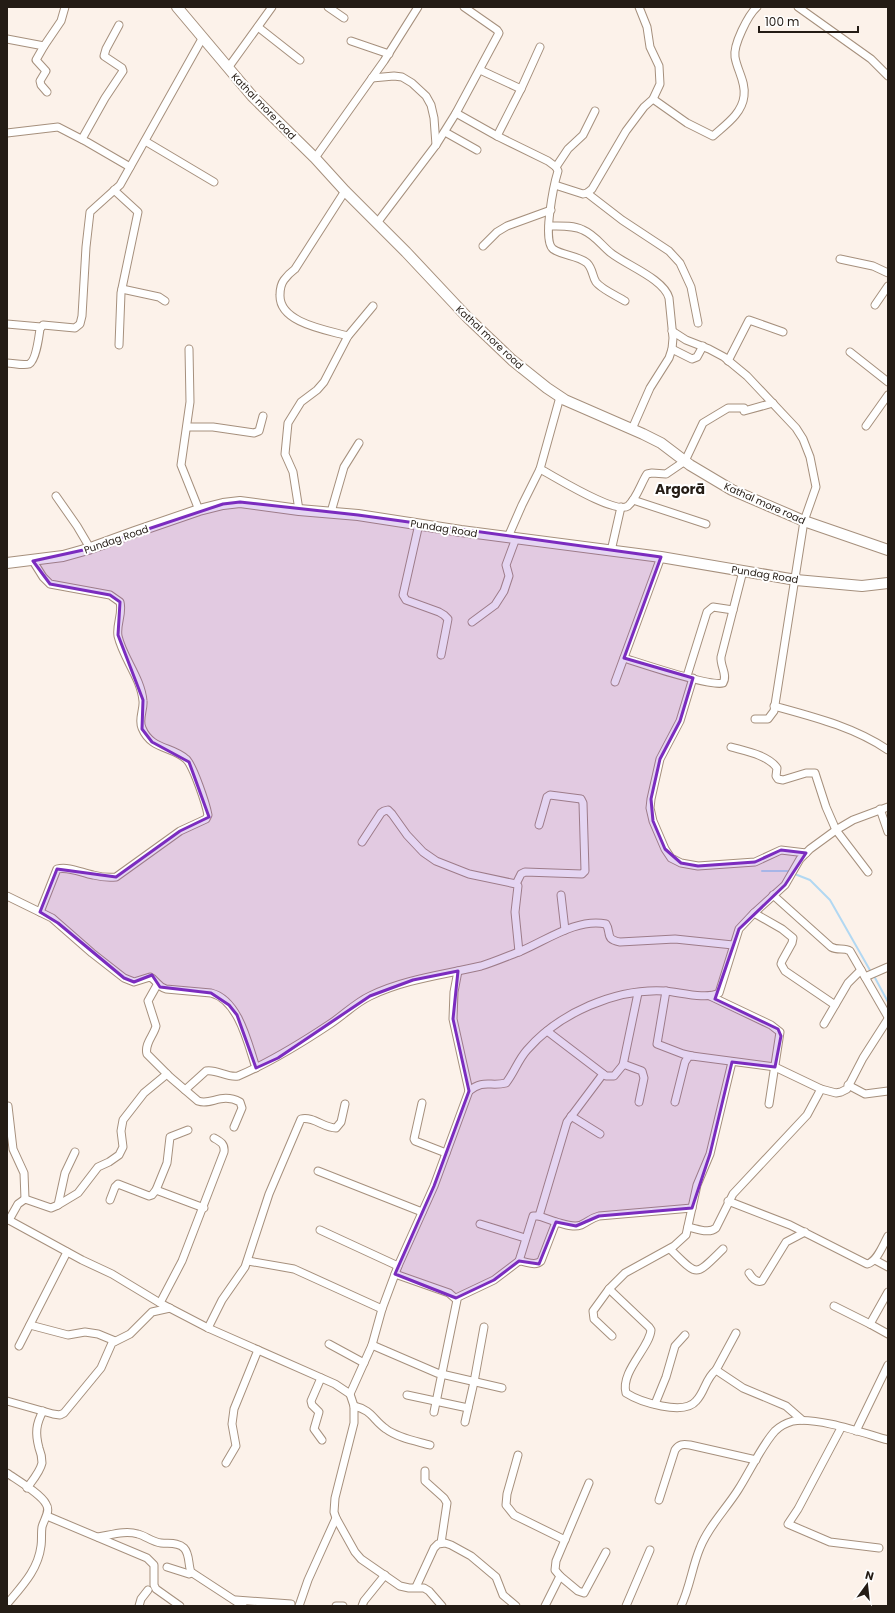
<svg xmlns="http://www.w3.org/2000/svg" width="895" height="1613" font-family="Poppins,sans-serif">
<rect width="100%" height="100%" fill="#fcf2ea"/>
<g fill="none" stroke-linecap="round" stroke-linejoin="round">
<g stroke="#b2d8f2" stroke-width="2">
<path d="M762,871H787L810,880L830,900L871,972"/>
<path d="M874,976L888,1002"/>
</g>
<g stroke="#a6907d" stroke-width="9">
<g id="street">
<path d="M328,7L344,18"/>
<path d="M798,7L871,59L888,76"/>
<path d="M258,27L300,60"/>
<path d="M7,39L44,46L61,21L65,7"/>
<path d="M351,41L389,54"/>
<path d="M44,46L36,60L46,71L40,81L41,85L47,92"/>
<path d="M228,68L272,7"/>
<path d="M480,70L521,89"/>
<path d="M372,78L394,76L402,77L412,83L426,96L431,105L434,118L436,145"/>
<path d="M653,99L687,123L713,136C725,125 742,114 744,96C746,82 737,70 735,57C733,45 748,15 757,7"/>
<path d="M456,113L499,33L497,30L464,7"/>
<path d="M445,132L477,150"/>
<path d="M7,133L58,127L87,142L130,167"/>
<path d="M497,136L521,89L540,47"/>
<path d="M82,139L105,98L123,71L122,68L104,56L106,49L119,25"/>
<path d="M145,141L214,182"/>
<path d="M315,158L384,61L418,7"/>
<path d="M556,167L568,149L583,135L595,111"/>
<path d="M555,185L583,194L587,193L592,189L626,131L644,107L653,99L660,84L659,66L650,47L647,27L639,7"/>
<path d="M114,190L138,212L121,293L119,345"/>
<path d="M345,191L295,269C291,272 287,276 284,280C281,284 280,290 280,295C279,323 327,330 348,336"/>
<path d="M587,193L622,220L669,251L680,263L691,287L698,323"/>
<path d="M377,223L436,145L456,113L497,136L548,161L556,167L558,171C554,184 542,241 553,249C563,256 577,255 587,263C593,269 592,276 596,282C601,289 617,296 625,301"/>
<path d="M549,226C560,226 573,225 583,230C595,235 602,246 611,253C626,265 664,279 669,298L673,338L672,349L669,358L650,388L632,429"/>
<path d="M483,246L497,232L507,226L551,210"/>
<path d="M840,259L873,266L888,273"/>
<path d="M122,289L159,297L165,301"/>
<path d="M875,305L888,286"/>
<path d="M7,324L41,327"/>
<path d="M672,331L686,340L709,349L724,357L747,376L796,428L803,439L810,457L816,487L804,521L774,711L768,719H755"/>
<path d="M189,349L190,402L181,465L199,510"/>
<path d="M672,349L692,359L697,357L703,346"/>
<path d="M850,352L888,382"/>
<path d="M728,361L749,320L783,332"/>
<path d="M7,363C13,363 23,366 29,364C36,361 39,336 40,329L43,325L75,328L80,324L82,316L86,247L90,212L120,185L203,37"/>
<path d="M744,411L773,403"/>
<path d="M866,426L888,395"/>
<path d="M187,427H213L254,433L259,431L263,416"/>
<path d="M540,469C554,476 615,515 628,506C637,498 641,483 647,474L652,473L666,474L685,461L703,423L728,408H744"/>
<path d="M56,496L77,526L90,548"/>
<path d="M633,500L706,524"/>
<path d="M299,510L293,472L285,454L288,423L301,402L317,390L324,382L348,336L373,306"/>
<path d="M331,512L344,467L359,443"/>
<path d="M419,524L403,595L406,600L439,612L444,615L448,619L441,655"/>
<path d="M508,537L522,505L540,469L560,397"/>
<path d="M611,551L621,507"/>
<path d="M33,561L43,577L50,584L110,595L120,602C123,614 116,624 118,636C123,658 141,678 143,701C144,710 138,719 142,728C151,750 172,746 186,759C193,765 206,804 208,815L206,819L180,831L116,877C108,878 101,877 93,875C82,873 69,866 57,869L40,912"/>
<path d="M472,622L495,605L504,591L509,576L506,565L516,538"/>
<path d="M624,658C640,663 710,687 723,683C728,675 720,666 721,657L743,571"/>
<path d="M687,676L707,612L713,607L733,610"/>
<path d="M693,678L680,721L660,759L651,799L650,808L653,821L665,849L671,858L681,863L698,866L755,862L781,850L806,853"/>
<path d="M615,682L661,557"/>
<path d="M774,706C814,717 854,727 888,750"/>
<path d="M731,747C745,751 768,755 777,768L776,776L778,779L783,780L806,773H815L826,807L836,830L868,872"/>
<path d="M880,809L888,832"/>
<path d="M362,842L381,813L384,811L388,810L392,814L407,835L423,852L436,861L469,874L516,884L518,886L515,912L519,952"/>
<path d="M516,884L521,874L525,872L582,874L585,871L583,803L581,799L550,795L547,797L539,825"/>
<path d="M561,895L565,930"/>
<path d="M773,895L831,947C838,951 844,947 850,951L888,1017"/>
<path d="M7,896L52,918L92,953L124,978L134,982L150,977C157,980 156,986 166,989L211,993C239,1000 248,1044 256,1068"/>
<path d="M754,913L782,929L793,938L792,943L782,961L781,964L785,971L835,1005"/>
<path d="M458,971L454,992L453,1019L469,1091"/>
<path d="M865,977L888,967"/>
<path d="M157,985L148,1001L156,1026C154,1035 144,1044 147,1054L170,1077L198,1101C211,1106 221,1092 240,1102L242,1108L234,1127"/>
<path d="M666,991L657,1044L683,1054L692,1056"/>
<path d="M710,996L771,1025L780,1032L769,1104"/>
<path d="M824,1024L848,983L861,970"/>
<path d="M547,1031L606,1076H614L623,1065H626L642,1071L644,1078L639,1102"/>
<path d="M623,1065L638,993"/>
<path d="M848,1085L865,1094L888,1091"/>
<path d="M185,1090L206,1071C217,1069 227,1078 238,1076C271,1062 300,1044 330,1024C344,1015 355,1003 370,996C405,979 443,975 481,966C494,962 508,956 521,951C547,940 577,918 606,924C612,933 604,939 620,942L675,939L733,945"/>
<path d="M675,1102L685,1062L689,1056H692L775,1067L821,1089L836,1093L841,1092L847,1089L863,1058L888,1019"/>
<path d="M422,1103L414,1139L415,1141L446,1153"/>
<path d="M8,1106L13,1149L24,1173L25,1199"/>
<path d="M571,1116L600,1134"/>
<path d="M318,1171L422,1212"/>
<path d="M156,1190L167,1163L170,1137L188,1130"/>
<path d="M110,1200L115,1187L118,1184L149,1196L152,1195L156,1190L204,1208"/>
<path d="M728,1201L790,1225L867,1264C877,1262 883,1245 888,1236"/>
<path d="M58,1205L78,1193L98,1167L109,1162L119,1155L123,1147L121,1131L123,1120L144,1093L167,1074"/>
<path d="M539,1216L567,1122L603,1074"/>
<path d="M7,1219L82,1260L112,1274L160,1303L208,1328L335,1384L350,1394L372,1345L382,1309L398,1266L434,1186L469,1091C484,1079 490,1087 506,1083C514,1073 518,1060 527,1050C559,1013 616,988 665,991C679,992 707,1000 719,993L739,929L754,913L785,885L800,859L810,849L836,830L853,820L888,807"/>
<path d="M9,1220L18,1204L25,1199L51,1208L58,1205L65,1173L75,1152"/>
<path d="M480,1224L525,1238"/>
<path d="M688,1227C698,1229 709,1234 716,1228L733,1194L807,1115L821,1089"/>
<path d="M320,1230L398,1266"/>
<path d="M670,1249C699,1277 694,1277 723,1249"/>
<path d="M875,1260L888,1267"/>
<path d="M248,1261L294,1269L382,1309"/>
<path d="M519,1261L533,1216H539L556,1222"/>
<path d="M749,1273C752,1278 756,1283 762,1281L786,1242L805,1232"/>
<path d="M395,1274L449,1293L457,1300L434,1412"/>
<path d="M609,1289L649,1327L651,1330C650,1347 620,1372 626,1393C640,1402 684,1416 696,1401C705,1392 705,1379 716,1370"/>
<path d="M888,1292L870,1324L888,1334"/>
<path d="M456,1298L494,1280L519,1261C526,1261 535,1267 541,1261L556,1222C564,1224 573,1228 581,1225C588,1222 591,1218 599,1216L692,1208"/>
<path d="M160,1303L182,1261L224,1152C225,1144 221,1142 214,1138"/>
<path d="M834,1306L870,1324"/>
<path d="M30,1325L68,1335L85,1332L98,1334L115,1341"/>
<path d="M208,1328L222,1300L245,1267L269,1194L301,1119C313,1116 324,1128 336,1128L341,1122L345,1104"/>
<path d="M736,1333L716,1370L743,1388L786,1406L802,1420"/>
<path d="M612,1336L594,1319L593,1311L609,1289L625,1273L674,1246L686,1235L697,1185L710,1154L732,1062"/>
<path d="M329,1344L364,1363"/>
<path d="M372,1345L437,1373L502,1388"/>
<path d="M19,1346L67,1252"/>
<path d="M321,1378L311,1401L312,1405L319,1412L314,1429L322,1440"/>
<path d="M350,1394L354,1406V1423L335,1498L334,1512L336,1518L355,1552L361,1559L400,1586L409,1588H424L429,1591L442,1606"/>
<path d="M407,1395L468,1408"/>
<path d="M7,1401L53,1414L60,1415L64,1413L101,1368L112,1343L130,1334L152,1312L170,1308"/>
<path d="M655,1404L666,1377L675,1346L685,1335"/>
<path d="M354,1406C372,1410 373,1420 386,1429C398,1438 416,1441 430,1445"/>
<path d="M465,1422L474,1382L484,1327"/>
<path d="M841,1428L798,1509L788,1524L830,1542L879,1548"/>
<path d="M856,1431L888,1365"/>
<path d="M518,1455L507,1494L506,1505L514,1515L565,1540"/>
<path d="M226,1463L236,1446L232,1424L234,1409L258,1350"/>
<path d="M425,1471V1481L444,1498L447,1503L441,1543"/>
<path d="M7,1473C17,1480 41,1494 46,1504C51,1511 44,1519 42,1527C41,1533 42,1540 41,1546C38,1570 22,1586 7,1604"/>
<path d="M27,1488C32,1481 40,1472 42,1463C42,1458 41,1453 39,1448C35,1433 36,1424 43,1411"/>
<path d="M659,1500L675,1450C679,1444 683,1444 690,1445L756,1460"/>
<path d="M47,1516L147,1558L154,1565V1585L156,1589L180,1606"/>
<path d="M98,1537C111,1535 125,1530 138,1534C146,1536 152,1542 161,1543C169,1544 178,1542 184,1548C190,1554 188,1565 191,1572L243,1606"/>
<path d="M167,1567L189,1574L192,1573"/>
<path d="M560,1576L578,1591L584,1593L606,1552"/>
<path d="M416,1587L434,1548L438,1544L445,1543L451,1545L471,1556L496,1577L503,1595L516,1606"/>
<path d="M236,1600L291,1604"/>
<path d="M139,1606L141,1599L148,1590"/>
<path d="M299,1606L308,1580L336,1518"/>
<path d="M336,1606H343"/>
<path d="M362,1606L364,1601L385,1575"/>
<path d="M545,1606L560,1576L555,1570L556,1561L589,1483"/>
<path d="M626,1606L650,1550"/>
<path d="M681,1606C690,1587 692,1567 700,1548C708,1527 726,1509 738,1490C749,1473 762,1445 775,1431C780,1426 786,1423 793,1421C818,1417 863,1433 888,1440"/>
</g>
</g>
<g stroke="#a6907d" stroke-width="12">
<g id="secondary">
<path d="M177,7L252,96L315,158L345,191L406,252L468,318L512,360L547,388L565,400L643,434L661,443L690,465L732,490L804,521L888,550"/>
<path d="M7,563L63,556L88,549L135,532L199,510L223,504L240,502L299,510L358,515L461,531L661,557L796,580L862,586L888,583"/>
</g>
</g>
<use href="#street" stroke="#fff" stroke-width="7"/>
<use href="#secondary" stroke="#fff" stroke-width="10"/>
</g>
<path fill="#7b2cbf" fill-opacity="0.2" stroke="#7b2cbf" stroke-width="3" stroke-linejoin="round" d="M240,502L358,515L661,557L624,658L693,678L680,721L660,759L651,799L653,821L665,849L681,863L698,866L755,862L781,850L806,853L785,885L739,929L715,999L778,1029L781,1036L775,1067L732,1062L710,1154L692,1208L599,1216L576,1226L556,1222L539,1264L519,1261L494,1280L456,1298L395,1274L434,1186L469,1091L453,1019L458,971L413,980L370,996L278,1058L256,1068L237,1015L229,1005L211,993L160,987L152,975L134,982L124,978L58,923L40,912L57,869L116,877L180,831L209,817L189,762L152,742L142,729L143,700L118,635L120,602L110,595L50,584L33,561L88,549L223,504Z"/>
<g text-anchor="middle" stroke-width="4" stroke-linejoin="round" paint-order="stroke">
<g font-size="10" fill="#241c15" stroke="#fff">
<text transform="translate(264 106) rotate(46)" y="4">Kathal more road</text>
<text transform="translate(490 337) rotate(43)" y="4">Kathal more road</text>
<text transform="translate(765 503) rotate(24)" y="4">Kathal more road</text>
<text transform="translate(444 528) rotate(9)" y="4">Pundag Road</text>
<text transform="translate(116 539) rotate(-19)" y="4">Pundag Road</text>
<text transform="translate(765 574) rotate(9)" y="4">Pundag Road</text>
</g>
<g font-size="14" font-weight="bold" fill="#241c15" stroke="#fff">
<text x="680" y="494">Argorā</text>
</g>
</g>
<rect width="895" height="1613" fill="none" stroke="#241c15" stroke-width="16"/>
<g transform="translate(867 1585) rotate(15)" stroke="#ffffff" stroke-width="3" paint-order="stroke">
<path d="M0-3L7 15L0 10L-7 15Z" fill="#241c15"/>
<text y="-6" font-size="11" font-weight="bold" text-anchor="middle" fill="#241c15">N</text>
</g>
<path d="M759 26v6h99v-6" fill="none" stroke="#241c15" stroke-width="2"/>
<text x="765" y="26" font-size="12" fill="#241c15" stroke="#ffffff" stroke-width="3" paint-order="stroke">100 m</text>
</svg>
